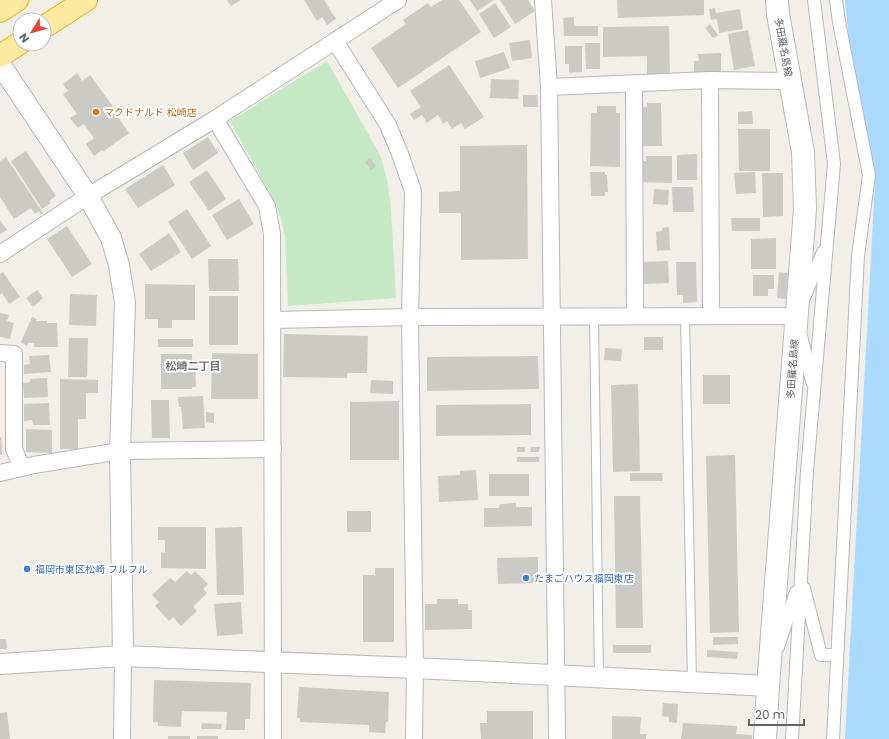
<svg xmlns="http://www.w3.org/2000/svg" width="889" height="739" font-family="Poppins,'Noto Sans JP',sans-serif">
<rect width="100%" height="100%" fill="#f1efe8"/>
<path fill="#c5e8c5" d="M327,61L380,155L387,179L391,208L396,298L288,306L285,236L281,218L272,197L230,121Z"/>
<path fill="#aadaff" d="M845,0H889V739H845L875,182L850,54Z"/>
<g fill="#cccac5">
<path d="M227,0H241L231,6Z"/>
<path d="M304,0H324L336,19L327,25L322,17L317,21Z"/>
<path d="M442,0H459L481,32L398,88L371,48L406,24L403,20L428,3L431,7Z"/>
<path d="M470,0H494L477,11Z"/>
<path d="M500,0H528L535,11L515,24Z"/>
<path d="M617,0H704V15L618,18Z"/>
<path d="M495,3L511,27L494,38L479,14Z"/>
<path d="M715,8L716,13L740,9L743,29L719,33L717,19L711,20L709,9Z"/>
<path d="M574,17V26H598V36H564L563,18Z"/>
<path d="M710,24L718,35L713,38L705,28Z"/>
<path d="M669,26L670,75L647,76V56L603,57V27Z"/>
<path d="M748,30L755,66L734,70L728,34Z"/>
<path d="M530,40L532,58L512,61L509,43Z"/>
<path d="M585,43H600V69H586Z"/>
<path d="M565,46H582V72L569,73V64H565Z"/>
<path d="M504,52L510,68L480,78L475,61Z"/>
<path d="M721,53V74L694,75V61H699L698,54Z"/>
<path d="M449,65L484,117L465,129L461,123L452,129L447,121L443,124L438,115L427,123L422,115L414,120L410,114L421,107L410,91Z"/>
<path d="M77,73L82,81L90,75L117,112L116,113L118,116H117L129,133L104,151L102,150L94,156L86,144L94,138L84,124L78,128L70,118L77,114L63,94L68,91L63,84Z"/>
<path d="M491,79L519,80L518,99L490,98Z"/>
<path d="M523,95H537L538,107H523Z"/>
<path d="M647,103H661L662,146H640L639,108L647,107Z"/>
<path d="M597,106H616V113H620V167L590,166L591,113H597Z"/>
<path d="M752,111L753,124H738V112Z"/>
<path d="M738,129H770V171H739Z"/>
<path d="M208,137L218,153L193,170L183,153Z"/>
<path d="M527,145L528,259L461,260V213H439V192L460,191V146Z"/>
<path d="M26,151L56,196L49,201L51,203L42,209L11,161Z"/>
<path d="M697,154V180H677V155Z"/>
<path d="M646,156H672V183L637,182V161H646Z"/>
<path d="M6,157L43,213L41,215L39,211L35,214L31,208L14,219L0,197V161Z"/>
<path d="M370,158L376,166L371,170L365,162Z"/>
<path d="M163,165L175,185L138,208L125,189Z"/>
<path d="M207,170L226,199L209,211L189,182Z"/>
<path d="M590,172H605V175H607L608,192H605V196H591Z"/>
<path d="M755,172L756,193L736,194L734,173Z"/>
<path d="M762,173H783V216L763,217Z"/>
<path d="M672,187H693L694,212H673Z"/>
<path d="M654,189L669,190L668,205L653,204Z"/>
<path d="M239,199L254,224L227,240L212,215Z"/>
<path d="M187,209L211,246L192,259L168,222Z"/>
<path d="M731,218H760V231H732Z"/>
<path d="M0,220L7,230L0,234Z"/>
<path d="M67,226L92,264L72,277L47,239Z"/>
<path d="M669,227L670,250L657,251L656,232L662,231V228Z"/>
<path d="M169,233L181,252L151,271L139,254Z"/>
<path d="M776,238V269H751V239Z"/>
<path d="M208,259H238L239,291H209Z"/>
<path d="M668,261L669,283L644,284L643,262Z"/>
<path d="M676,262H696L697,302L683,303V295H677Z"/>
<path d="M3,272L20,297L9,304L2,293L0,294V274Z"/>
<path d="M779,272L788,273L786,299L777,298Z"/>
<path d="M753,275H774V289H768V296H753Z"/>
<path d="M145,284L195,285V320H172V328H158V319H145Z"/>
<path d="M37,290L43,298L33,307L26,298Z"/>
<path d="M70,294L97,295L96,326L69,325Z"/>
<rect x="209" y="296" width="29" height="49"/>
<path d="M0,313L9,315L7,321L14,323L10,339L0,337Z"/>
<path d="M32,317L37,319L36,321H47V323H57L58,347H34V343H28L27,346L21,342Z"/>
<path d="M284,334L368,336L367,373H347V378L283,377Z"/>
<rect x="644" y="337" width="19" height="13"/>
<path d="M69,338H88L87,377H68Z"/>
<rect x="158" y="339" width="35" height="8"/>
<path d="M605,348L622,349L621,361L604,360Z"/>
<path d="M212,353L258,354V399H211Z"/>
<path d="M161,354H192V361H195L196,387H192V389H161Z"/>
<path d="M49,355L51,372L24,374V365L30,364L29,356Z"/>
<path d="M538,356L539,389L427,391V357Z"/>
<rect x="703" y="375" width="27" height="29"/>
<path d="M47,378L48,397L24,398L23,383L30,382V379Z"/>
<path d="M60,379L98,380V393H86V419H78V449H60Z"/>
<path d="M371,380L393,381V394L370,393Z"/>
<path d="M638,384L640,471L613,472L611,385Z"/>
<path d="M203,396L205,428L183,429L181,407H179L178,397Z"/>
<path d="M151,400H169L170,438H152Z"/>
<path d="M399,401V460H350V402Z"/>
<path d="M49,403L50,425H33L32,420L24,421V404Z"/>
<path d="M531,404V435L436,436V405Z"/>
<path d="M206,412L214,413V423L206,422Z"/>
<path d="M26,429L52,430V453L26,452Z"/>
<path d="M0,437H1L2,455H0Z"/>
<rect x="517" y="447" width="8" height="5"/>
<path d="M531,447H540L539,452H530Z"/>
<path d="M735,455L739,632L710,633L706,456Z"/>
<rect x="517" y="457" width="22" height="5"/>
<path d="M476,470L478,500L439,502L438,476L460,475V471Z"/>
<path d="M630,473H662L663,481H630Z"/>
<rect x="489" y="474" width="40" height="22"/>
<path d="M614,496H640L643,628H616Z"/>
<path d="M516,503V507H532V526L484,527V508H499L500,504Z"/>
<rect x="347" y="511" width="24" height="21"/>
<path d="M158,527H206V569L161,568V552L165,553V540H158Z"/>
<path d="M242,527L244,595H217L215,528Z"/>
<path d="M538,557V583L498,584L497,558Z"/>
<path d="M375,568H394V642H363V575H375Z"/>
<path d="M187,571L191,575L195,571L208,584L203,589L207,593L193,607L197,611L181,626L173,617L169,621L155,606L159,602L152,595L170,578L175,582Z"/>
<path d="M437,599H458V604H468V610H472V629L425,630V604H437Z"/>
<path d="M241,602L243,634L217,636L214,604Z"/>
<path d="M713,637H738V644L713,645Z"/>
<path d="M0,639H6L7,649H0Z"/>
<rect x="613" y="645" width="38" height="8"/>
<path d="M707,650L738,652L737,659L707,657Z"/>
<path d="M154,680L251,683L250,719H245V730H226L227,712L182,711L181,727L158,726V722H153Z"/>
<path d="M299,687L389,692L388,722H386L385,733L369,732V725L300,722V718H297Z"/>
<path d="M663,703L678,704L677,723L669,722V717L662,716Z"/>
<path d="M487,711H533V739H481L480,723H487Z"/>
<path d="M7,712L10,739H0V713Z"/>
<path d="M612,716L641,717L640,734H646V739H612Z"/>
<path d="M202,723L222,724L221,729H201Z"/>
<path d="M683,723L737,726L736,734L752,735V739H681Z"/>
<rect x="168" y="736" width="22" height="3"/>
<rect x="197" y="736" width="21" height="3"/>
</g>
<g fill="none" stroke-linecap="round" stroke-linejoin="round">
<g stroke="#b5b8bc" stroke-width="10">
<g id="service">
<path d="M594,316L599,677"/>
<path d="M685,316L692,682"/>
</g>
</g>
<g stroke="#b5b8bc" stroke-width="14">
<g id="pedestrian">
<path d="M804,298L823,252"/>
<path d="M801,336L812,381"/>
<path d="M804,588L821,655H837"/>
<path d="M778,647L796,592"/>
<path d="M792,739L807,471L834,164L814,0"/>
<path d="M833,739L858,256L869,175L839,22L836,0"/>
</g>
</g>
<g stroke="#b5b8bc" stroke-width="18">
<g id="minor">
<path d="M543,0L549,87L557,739"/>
<path d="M335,41L388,125L400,154L413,191L410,317L415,668L414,739"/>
<path d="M710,80L711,316"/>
<path d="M634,84L635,316"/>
<path d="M549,87L710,80L790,81"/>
<path d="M215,119L267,206L272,234L273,739"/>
<path d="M0,254L88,196L215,119L398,0"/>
<path d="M273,320L410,317L796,316"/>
<path d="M0,353L14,354V449L22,468"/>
<path d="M0,473L34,465L120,451L273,449"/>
<path d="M122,739L123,656"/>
</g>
</g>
<g stroke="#b5b8bc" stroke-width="22">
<g id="tertiary">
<path d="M0,64L88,196L111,238L119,265L125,303L120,451L123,656"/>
<path d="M0,664L123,656L415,668L768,686"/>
</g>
</g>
<g stroke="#b6babf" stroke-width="24">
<path id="secondary" d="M765,739L768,686L805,209L803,152L778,14L777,0"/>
</g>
<g stroke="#f9ab00" stroke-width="24">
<g id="trunk">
<path d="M0,11L17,0"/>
<path d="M44,27L86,0"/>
<path d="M0,56L20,43"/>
</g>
</g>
<use href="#service" stroke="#fff" stroke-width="8"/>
<use href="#pedestrian" stroke="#fff" stroke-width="12"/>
<use href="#minor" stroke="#fff" stroke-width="16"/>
<use href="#tertiary" stroke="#fff" stroke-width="20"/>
<use href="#secondary" stroke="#fff" stroke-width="22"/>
<use href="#trunk" stroke="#feeaa1" stroke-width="22"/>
</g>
<circle fill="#e8710a" stroke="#fff" stroke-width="1.5" cx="96" cy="112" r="4"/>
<g fill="#3f7fe0" stroke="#fff" stroke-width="1.5">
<circle cx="27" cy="569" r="4"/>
<circle cx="526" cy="578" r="4"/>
</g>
<g text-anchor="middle" stroke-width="4" stroke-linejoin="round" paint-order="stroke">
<g font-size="10" fill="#5f6368" stroke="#fff">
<text transform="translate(784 47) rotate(80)" y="4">多田羅名島線</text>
<text transform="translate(792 369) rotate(-86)" y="4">多田羅名島線</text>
</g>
<g font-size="10" fill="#c56008" stroke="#fff" text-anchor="start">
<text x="104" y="116">マクドナルド 松崎店</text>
</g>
<g font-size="10" fill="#366cbe" stroke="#fff" text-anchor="start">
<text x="35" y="573">福岡市東区松崎 フルフル</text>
<text x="534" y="582">たまごハウス福岡東店</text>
</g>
<g font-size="11" font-weight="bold" fill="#70757a" stroke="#fff">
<text x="193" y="370">松崎二丁目</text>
</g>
</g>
<g transform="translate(32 32) rotate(233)"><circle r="19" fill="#ffffff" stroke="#bfc1c3"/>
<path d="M0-3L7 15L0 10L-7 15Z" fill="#ea4335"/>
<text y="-6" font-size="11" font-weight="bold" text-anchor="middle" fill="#5f6368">N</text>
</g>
<path d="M749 719v6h55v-6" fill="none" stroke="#5f6368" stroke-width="2"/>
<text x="755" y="719" font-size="12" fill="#5f6368" stroke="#ffffff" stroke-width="3" paint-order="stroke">20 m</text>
</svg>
